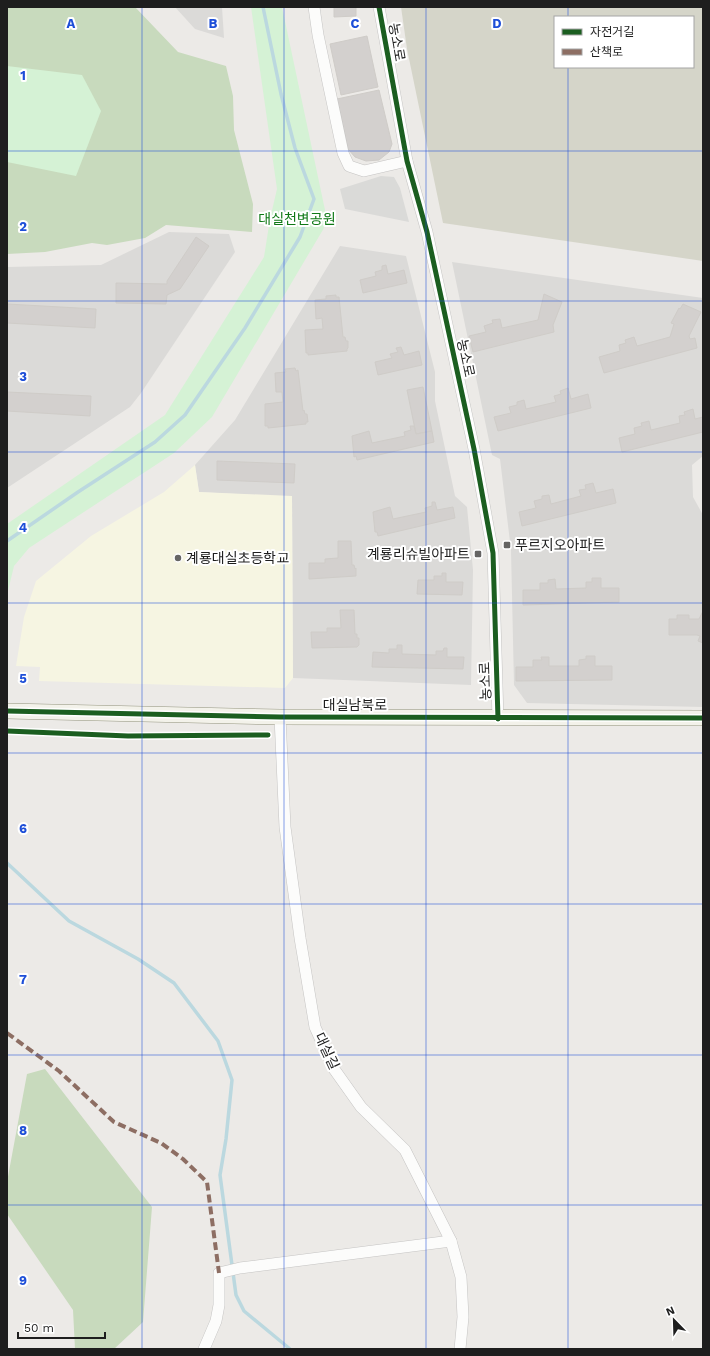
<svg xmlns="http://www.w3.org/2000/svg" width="710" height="1356" font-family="'Work Sans','Noto Sans KR',sans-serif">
<rect width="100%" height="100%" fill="#eceae7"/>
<g fill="#dbdad8">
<path d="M175,7H222L224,38L195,29Z"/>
<path d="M169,232L229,234L235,252L141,393L130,407L7,488V267L101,265Z"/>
<path d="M340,246L406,256L435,372V401L455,496L467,507L473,570L471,685L293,678L292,497L199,492L195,465L235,420Z"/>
<path d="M452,262L703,298V456L692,465L693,497L703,515V707L527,703L514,685L511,550L500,459L492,455Z"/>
</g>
<path fill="#f6f5e2" d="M195,465L199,492L292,496L293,678L285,688L39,681L40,667L16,666L24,617L36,581L91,536L164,492Z"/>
<path fill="#dadad8" d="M381,176L394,177L400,188L409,222L345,209L340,189Z"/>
<path fill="#d5d5c9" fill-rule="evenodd" d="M401,7H703V261L443,223L407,49ZM555,17H693V67H555Z"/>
<g fill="#c8dabd">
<path d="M7,7H135L178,52L226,66L233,96L234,130L253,204L252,232L166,225L145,238L107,245L92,243L45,252L7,254Z"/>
<path d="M45,1069L152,1207L143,1322L114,1349H75L73,1310L7,1214V1182L27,1074Z"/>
</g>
<g fill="#d5f2d5">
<path d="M251,7H282L325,210L324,228L212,417L174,453L29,548L14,566L7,595V524L165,415L264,257L270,219L277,189Z"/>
<path d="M7,66L82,75L101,111L76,176L7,162Z"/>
</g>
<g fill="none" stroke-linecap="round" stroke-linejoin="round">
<g stroke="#bbd8df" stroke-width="3.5">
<path d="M7,541L78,492L155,442L185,415L245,328L300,237L314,199L295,148L281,94L263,7"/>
<path d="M7,863L69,921L138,959L174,983L218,1041L232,1080L226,1139L220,1175L236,1295L244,1311L290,1349"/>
</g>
</g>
<g fill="#d3d0ce" stroke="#cfccc8">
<path d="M334,7H356V16L334,17Z"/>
<path d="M367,36L378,87L341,95L330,44Z"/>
<path d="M379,90L392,144L389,152L379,160L366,161L355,157L348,149L337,99Z"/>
<path d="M196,237L209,246L180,289L167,295L166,304L116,303V283L167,284V281Z"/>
<path d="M386,265L388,274L404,270L407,283L363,293L360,280L376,276L375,272L382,270V266Z"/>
<path d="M544,294L562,302L553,325L554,332L473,352L469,336L486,332L484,326L493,323L492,320L500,319L502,328L538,320Z"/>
<path d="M336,295V297H339L343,337H345L346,341H348V348L347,349V351L308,355V353H306L305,330L323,329L322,318L316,319L315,300L326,299V296Z"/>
<path d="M7,304L96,309L95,328L7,323Z"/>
<path d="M683,304L701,312L689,336L690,339L695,338L697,348L604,373L599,357L620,351L619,345L626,343L625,340L634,337L637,346L670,337L674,324L671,323L679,308L680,309Z"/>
<path d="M401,347L404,355L419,351L422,365L378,375L375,362L392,358L390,354L398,352L396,348Z"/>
<path d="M295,368L296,371L298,370L303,411L304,410L305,414H307L308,422H306V424L268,428V426H265V404L283,402L282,392H276L275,373L286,372L285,369Z"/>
<path d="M423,387L432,431L416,434L407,390Z"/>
<path d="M568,388L571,399L588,394L591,408L498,431L494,417L511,413L509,407L517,405V402L524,400L526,409L556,402L554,396L561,394L560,391Z"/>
<path d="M7,392L91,396L90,416L7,411Z"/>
<path d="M693,409L695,419L703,417V432L622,452L619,438L635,434L634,428L642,426L641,423L649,421L651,430L680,423L679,416L685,415L684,412Z"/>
<path d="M410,426H414L416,434L432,431L434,442L357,460L356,456L354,457L352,436L369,431L372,443L405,436L404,432L411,430Z"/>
<path d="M217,461L295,464L294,483L217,480Z"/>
<path d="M593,483L596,493L613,489L616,503L522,526L519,512L536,508L534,501L542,499V496L549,495L551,504L581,496L579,490L586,489L585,485Z"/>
<path d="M432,502H435L437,510L453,507L455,518L378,536L377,532H375L373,512L390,507L393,519L426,512L425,508L432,506Z"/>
<path d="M338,541H351L352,565H354L355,569L356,568V576L309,579V563H325V559L338,558Z"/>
<path d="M442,573H446V582H463L462,595L417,594L418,580H434V576H442Z"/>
<path d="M592,578H601V588H619V602L523,605V590H540V583H548V580L555,579L556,589L586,588V582H592Z"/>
<path d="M340,610H354L355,634H357V638H359V645L357,647L312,648L311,632H327V628H341Z"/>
<path d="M703,611V643L698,641L700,636L697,635H669V619H677V615H689V619H699Z"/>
<path d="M397,645H402V654L436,655V651H443L444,648H447V657H464L463,669L372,667L373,652L389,653V649H397Z"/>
<path d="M586,656H595V666H612V680L516,681V667H533V660H542L541,657H549V666H579V660L586,659Z"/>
</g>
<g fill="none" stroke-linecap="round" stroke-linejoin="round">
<g stroke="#c5c4c3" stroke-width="12">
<g id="street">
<path d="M314,7L318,35L343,153L349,166L364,171L407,161"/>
<path d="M379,7L407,161L427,232L440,292L474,449L493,553L498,719"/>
<path d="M280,717L285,827L300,938L315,1027L334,1069L361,1107L405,1150L451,1241L461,1277L463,1317L460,1349"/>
<path d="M204,1349L216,1321L219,1305V1273L240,1268L451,1241"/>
</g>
</g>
<g stroke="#94957f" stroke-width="16">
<path id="secondary" d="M7,711L280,717L703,718"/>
</g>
<use href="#street" stroke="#fcfcfb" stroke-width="11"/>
<use href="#secondary" stroke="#f3f2ea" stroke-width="15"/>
<path stroke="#8d6e63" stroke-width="4" stroke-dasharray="8 4" stroke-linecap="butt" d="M7,1033L59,1071L114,1122L161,1143L183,1159L207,1182L219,1273"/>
<g stroke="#fff" stroke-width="8">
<g id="cycleway">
<path d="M379,7L407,161L427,232L440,292L474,449L493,553L498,719"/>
<path d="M7,711L280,717L703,718"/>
<path d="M7,731L128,736L268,735"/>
</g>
</g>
<use href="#cycleway" stroke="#1b5e20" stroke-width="5"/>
</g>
<path fill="none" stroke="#1d4ed8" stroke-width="1" stroke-opacity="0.55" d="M142,7V1349M284,7V1349M426,7V1349M568,7V17M568,67V1349M7,151H703M7,301H703M7,452H703M7,603H703M7,753H703M7,904H703M7,1055H703M7,1205H703"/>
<g fill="#666564" stroke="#fff" stroke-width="1.5">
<rect x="503" y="541" width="8" height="8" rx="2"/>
<rect x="474" y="550" width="8" height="8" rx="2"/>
<circle cx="178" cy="558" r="4"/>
</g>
<g text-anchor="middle" stroke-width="4" stroke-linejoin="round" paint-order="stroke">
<g font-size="14" fill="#1e1e1e" stroke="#fff">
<text transform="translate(397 42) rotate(80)" y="5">농소로</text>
<text transform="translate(466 358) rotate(78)" y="5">농소로</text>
<text transform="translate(485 681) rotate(-92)" y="5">농소로</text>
<text x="355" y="710">대실남북로</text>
<text transform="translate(327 1051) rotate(65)" y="5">대실길</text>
</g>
<g font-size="14" fill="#0f7916" stroke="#fff">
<text x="297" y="224">대실천변공원</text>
</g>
<g font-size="14" fill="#1e1e1e" stroke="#fff" text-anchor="start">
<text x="515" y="550">푸르지오아파트</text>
<text x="470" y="559" text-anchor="end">계룡리슈빌아파트</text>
<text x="186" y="563">계룡대실초등학교</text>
</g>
</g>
<g font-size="13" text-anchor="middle" font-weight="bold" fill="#1d4ed8" stroke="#fff" stroke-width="4" stroke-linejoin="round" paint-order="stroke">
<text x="71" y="28">A</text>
<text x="213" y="28">B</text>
<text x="355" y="28">C</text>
<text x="497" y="28">D</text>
<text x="23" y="80">1</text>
<text x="23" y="231">2</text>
<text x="23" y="381">3</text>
<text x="23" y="532">4</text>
<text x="23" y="683">5</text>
<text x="23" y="833">6</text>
<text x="23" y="984">7</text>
<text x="23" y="1135">8</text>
<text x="23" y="1285">9</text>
</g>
<rect width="710" height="1356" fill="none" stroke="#1e1e1e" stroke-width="16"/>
<rect x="554" y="16" width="140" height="52" fill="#ffffff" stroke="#a5a5a5"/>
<rect x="562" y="29" width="20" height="6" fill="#1b5e20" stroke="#a5a5a5"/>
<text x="590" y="36" font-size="12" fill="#1e1e1e">자전거길</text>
<rect x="562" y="49" width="20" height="6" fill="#8d6e63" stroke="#a5a5a5"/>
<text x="590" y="56" font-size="12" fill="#1e1e1e">산책로</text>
<g transform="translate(674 1320) rotate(337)" stroke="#ffffff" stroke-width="3" paint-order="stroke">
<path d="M0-3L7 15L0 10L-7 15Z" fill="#1e1e1e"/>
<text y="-6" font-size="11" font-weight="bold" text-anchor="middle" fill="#1e1e1e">N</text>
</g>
<path d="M18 1332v6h87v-6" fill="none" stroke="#1e1e1e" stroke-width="2"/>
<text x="24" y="1332" font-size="12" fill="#1e1e1e" stroke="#ffffff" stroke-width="3" paint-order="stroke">50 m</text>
</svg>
